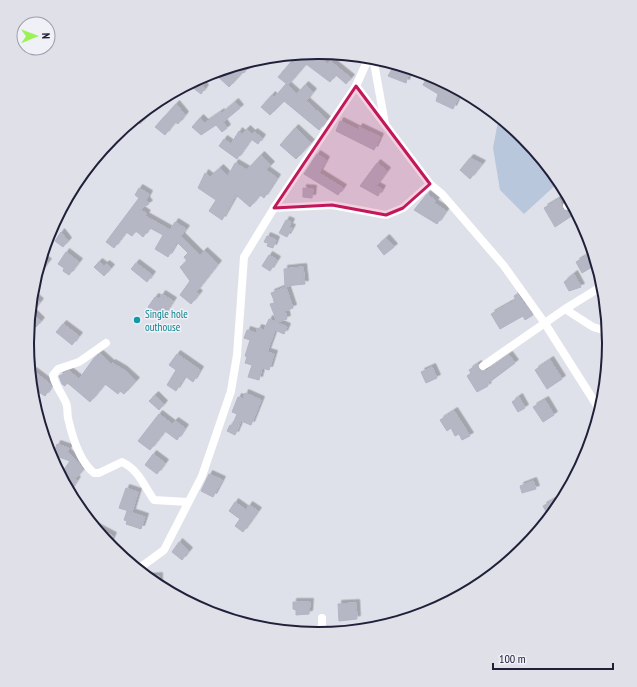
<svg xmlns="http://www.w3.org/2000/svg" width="637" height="687" font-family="'PT Sans Narrow',sans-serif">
<defs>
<filter id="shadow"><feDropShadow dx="3.5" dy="-3.5" stdDeviation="0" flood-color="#0004"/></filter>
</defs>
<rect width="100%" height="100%" fill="#dfe1ea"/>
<path fill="#b8c7dc" d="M499,116L525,138L560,181L524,214L500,190L493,148Z"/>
<g fill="#b5b7c5" stroke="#b2b4c4" filter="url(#shadow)">
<path d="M315,52L328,64L330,61L351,78L346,84L336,75L330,82L306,64L288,85L278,77L298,54Z"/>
<path d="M253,60L244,73L243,72L229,87L213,72L203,86L205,88L201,94L188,84L207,74Z"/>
<path d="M395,64L410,68L406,83L388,76Z"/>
<path d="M429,74L439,79L438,82L461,91L453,109L436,101L438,94L423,85Z"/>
<path d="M286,84L297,94L305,85L313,92L306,101L327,120L319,130L284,101L270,115L261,107L272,95L274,98Z"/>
<path d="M235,102L240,108L223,122L227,128L222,132L216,125L201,135L192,127L200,118L205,123L221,112V114Z"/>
<path d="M154,103L157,106L140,124L135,119Z"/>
<path d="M176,104L185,115L178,124L175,122L165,135L155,127Z"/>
<path d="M340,121L358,130L359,127L380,137L374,150L336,131Z"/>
<path d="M295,128L311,143L296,159L280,145Z"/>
<path d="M247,129L252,134L254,132L262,138L258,144L251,139L237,159L219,146L224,139L231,144L239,131L242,134Z"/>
<path d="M317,154L326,160L319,173L343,188L338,195L304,174Z"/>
<path d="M261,155L271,165L266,170L277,178L264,198L260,195L250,207L236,195L222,220L209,211L216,200L198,188L205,173L210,177L220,168L228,176L235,163L247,170Z"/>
<path d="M470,158L482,164L470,179L460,170Z"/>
<path d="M377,163L387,171L376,186L382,189L378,196L360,186Z"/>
<path d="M139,188L149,194L146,200L149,204L140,209L147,214L145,216L170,230L175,222L186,229L181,236L200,255L204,251L218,264L196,292L199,294L191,304L180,295L190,281L180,267L187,261L184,257L188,253L177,242L168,257L155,249L163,235L150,228L143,237L136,231L132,236L126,232L114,248L106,242L139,198L135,195Z"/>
<path d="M303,188L313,189L312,198L303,197Z"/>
<path d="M427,194L436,201L434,203L446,211L437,224L414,210Z"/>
<path d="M559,199L563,210L570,211L573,215L555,227L544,208Z"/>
<path d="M286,220L291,222L289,227L292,228L287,237L279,233Z"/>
<path d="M61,232L68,241L63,247L55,241Z"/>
<path d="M267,236L276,240L273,248L267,246L268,243L264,242Z"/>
<path d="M386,238L394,247L384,255L377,246Z"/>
<path d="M66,252L79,262L69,275L63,271L64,268L58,264Z"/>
<path d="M593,252L597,264L582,273L576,262Z"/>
<path d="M269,255L277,260L270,271L262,266Z"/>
<path d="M41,258L48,262L36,278H35Z"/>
<path d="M99,262L104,266L106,264L111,268L104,276L94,267Z"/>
<path d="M136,263L152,275L147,282L131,269Z"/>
<path d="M303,267L305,284L285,286L284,269Z"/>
<path d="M574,274L581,287L569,291L564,282Z"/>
<path d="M286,287L293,308L285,311L287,319L277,322L270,304L275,303L271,293Z"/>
<path d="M162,294L173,301L163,316L148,307L155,297L159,299Z"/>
<path d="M517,294L533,315L525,320L523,316L500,329L491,314L516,300L514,296Z"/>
<path d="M32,295L40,302L32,312L41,321L36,327L29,321Z"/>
<path d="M269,319L287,327L284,334L275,330L267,352L274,354L269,370L262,368L259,380L248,377L252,365L245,363L247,357L245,356L250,340L244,338L247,330L256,333L258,328L264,330Z"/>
<path d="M63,324L79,336L72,345L56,332Z"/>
<path d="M100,354L111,364L112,363L124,370L136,381L124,394L120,391L118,394L105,384L90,402L70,385L67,383L65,386L62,384L59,376L69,371L79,379L94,358Z"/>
<path d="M177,354L200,370L193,382L185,376L176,391L167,385L176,370L169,365Z"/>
<path d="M509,355L515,363L487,384L488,386L477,392L467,376L471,373L469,370L478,364L480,371H486Z"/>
<path d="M550,360L562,379L547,389L535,370Z"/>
<path d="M432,367L437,378L426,383L421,372Z"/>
<path d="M33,371L49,383L51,387L45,396L31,387L30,374Z"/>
<path d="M245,393L261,400L251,425L241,421L235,435L227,431L230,425L232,426L237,414L232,412L238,397L243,399Z"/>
<path d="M155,395L164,404L159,410L149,401Z"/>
<path d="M519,397L525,408L518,412L512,402Z"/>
<path d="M545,400L554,415L543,422L533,407Z"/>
<path d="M454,411L470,436L462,440L459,434L455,436L451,428L447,431L440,420Z"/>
<path d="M159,414L172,424L175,421L185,428L177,440L165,431L150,450L138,441Z"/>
<path d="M57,444L69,448L67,452L77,461L83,470L75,479L77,480L69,492L60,475L70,461L53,455Z"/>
<path d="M153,454L165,463L157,474L145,465Z"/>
<path d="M209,474L222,480L213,497L201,491Z"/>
<path d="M533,481L536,489L522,493L520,486Z"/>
<path d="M126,488L138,492L132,512L119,508Z"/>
<path d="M568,492L561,506L550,519L543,506Z"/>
<path d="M235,502L246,510L249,505L258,511L243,532L235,526L240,519L229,511Z"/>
<path d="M127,511L145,517L141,529L126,524L127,521L124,520Z"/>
<path d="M92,525L113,536L109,545Z"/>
<path d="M179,542L189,551L182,560L172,552Z"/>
<path d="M159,576V587L145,577Z"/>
<path d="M293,602H310L309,614L296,615V610L293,609Z"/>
<path d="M356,603L357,619L339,621L338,604Z"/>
</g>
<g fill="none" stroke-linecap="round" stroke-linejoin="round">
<g stroke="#fff" stroke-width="8">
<path d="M373,57L385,124"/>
<path d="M356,86L430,184L442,194L504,266L544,322L601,412"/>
<path d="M567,206L573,204"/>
<path d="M274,208L332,205L386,215L403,208L430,184"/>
<path d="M565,309L604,285"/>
<path d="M106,343L79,362L58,369L53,375C55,386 62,393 66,403C68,407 67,413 68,418C72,436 79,461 94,473H99L122,462C139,470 144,486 154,500L187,502"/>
<path d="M483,366L565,309L593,327L609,332"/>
<path d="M137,570L164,550L202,476L216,435L231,391L237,355L244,257L274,208L356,86L369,57"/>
<path d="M322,618V635"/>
<path d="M396,619L399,622"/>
</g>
</g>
<path fill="#c2185b" fill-opacity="0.2" stroke="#c2185b" stroke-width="3" stroke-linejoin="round" d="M356,86L430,184L403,208L386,215L332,205L274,208Z"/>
<circle fill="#0f9aa8" stroke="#eff1f7" stroke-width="1.5" cx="137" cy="320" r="4"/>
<g text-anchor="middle" stroke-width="3" stroke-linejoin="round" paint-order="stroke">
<g font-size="11" fill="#0d838f" stroke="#eff1f7" text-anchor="start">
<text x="145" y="318">Single hole<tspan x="145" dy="13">outhouse</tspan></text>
</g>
</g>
<path d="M0 0H637V687H0ZM34 343a284 284 0 1 1 568 0a284 284 0 1 1-568 0Z" fill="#dfe0e8" fill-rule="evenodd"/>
<path fill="none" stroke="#21203a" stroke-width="2" d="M34 343a284 284 0 1 1 568 0a284 284 0 1 1-568 0Z"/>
<g transform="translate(36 36) rotate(89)"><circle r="19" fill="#eff1f7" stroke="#9d9dab"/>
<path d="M0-3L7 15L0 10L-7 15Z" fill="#9cf255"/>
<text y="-6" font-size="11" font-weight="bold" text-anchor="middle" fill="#21203a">N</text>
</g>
<path d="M493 663v6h120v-6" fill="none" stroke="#21203a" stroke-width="2"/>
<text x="499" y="663" font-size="12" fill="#21203a" stroke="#eff1f7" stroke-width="3" paint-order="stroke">100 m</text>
</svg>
